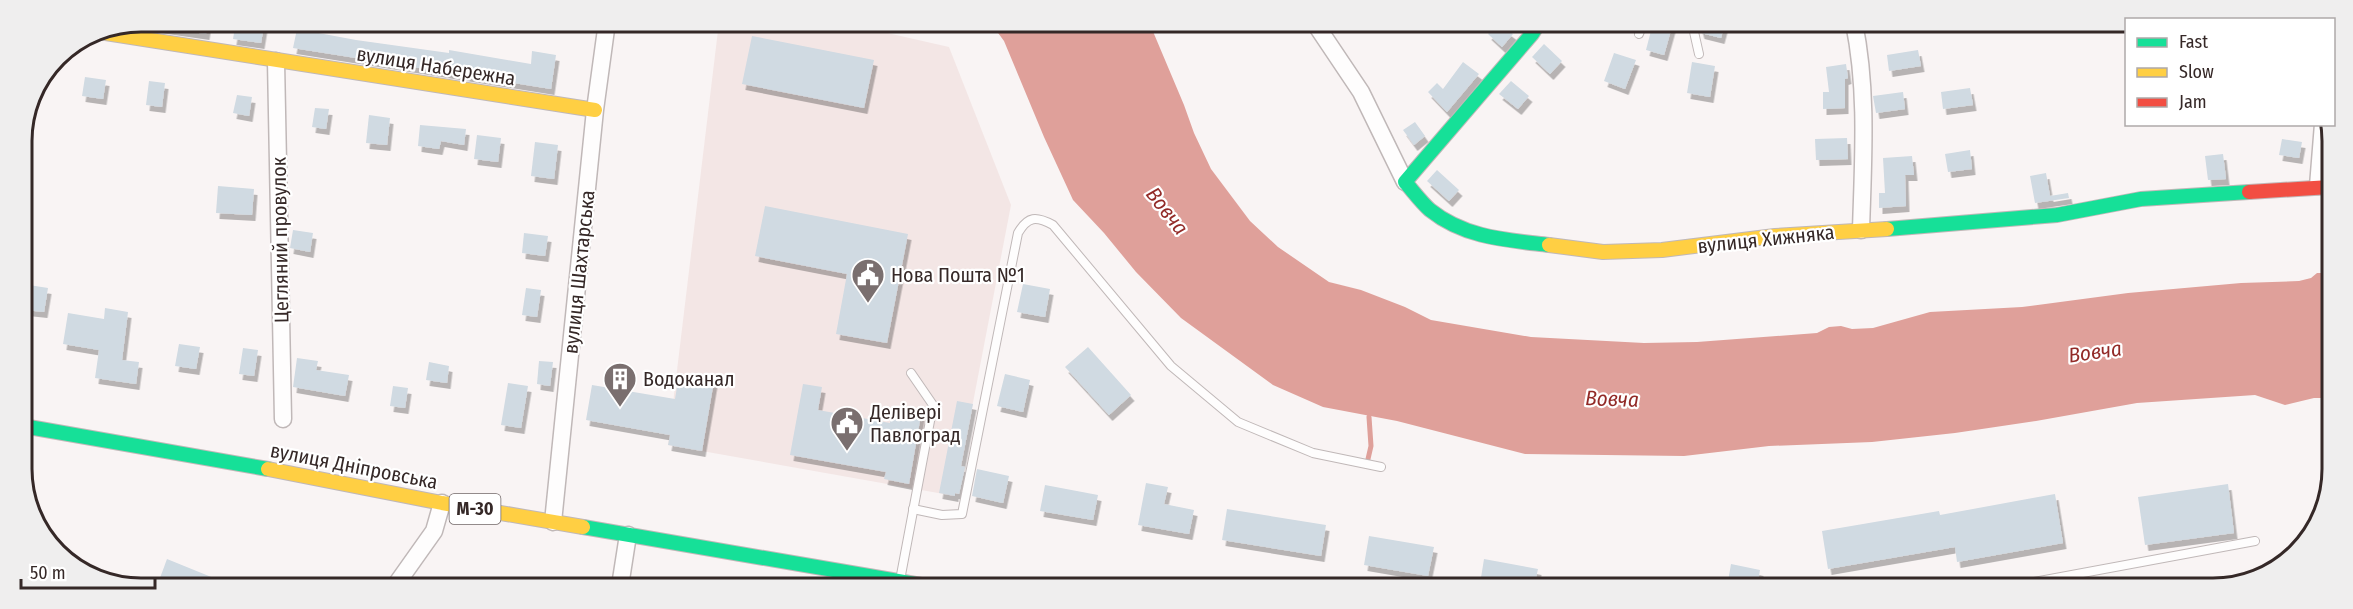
<svg xmlns="http://www.w3.org/2000/svg" width="2353" height="609" font-family="'Fira Sans Condensed',sans-serif">
<defs>
<filter id="shadow"><feDropShadow dx="3.5" dy="6" stdDeviation="0" flood-color="#0004"/></filter>
</defs>
<rect width="100%" height="100%" fill="#f9f4f4"/>
<path fill="#f3e6e5" d="M719,22H839L949,47L1011,205L955,496L668,445Z"/>
<path fill="#dfa09a" d="M990,22H1149L1184,105L1194,133L1211,169L1250,221L1278,247L1329,282L1361,290L1405,307L1431,320L1531,337L1644,343L1697,342L1817,333L1829,327L1841,326L1852,329L1873,328L1930,312L2022,307L2128,293L2241,283L2299,281L2311,278L2317,273H2330V398H2314L2285,405L2255,395L2137,403L2036,421L1955,433L1872,442L1769,446L1684,456L1525,454L1397,421L1323,407L1273,385L1181,318L1136,272L1104,233L1073,200L1044,137L1004,41Z"/>
<g fill="none" stroke-linecap="round" stroke-linejoin="round">
<path stroke="#dfa09a" stroke-width="5" d="M1368,459L1371,446L1369,417"/>
</g>
<g fill="#d0dae2" filter="url(#shadow)">
<path d="M157,21H208L206,34L157,27Z"/>
<path d="M236,21L264,25L261,43L233,39Z"/>
<path d="M1498,23L1513,34L1502,47L1488,34Z"/>
<path d="M1653,23H1673L1664,55L1646,50Z"/>
<path d="M1698,23H1725L1721,38L1701,33Z"/>
<path d="M297,29L356,40L449,53V50L531,64L532,51L556,55L551,89L293,48Z"/>
<path d="M752,36L874,60L864,108L742,84Z"/>
<path d="M1544,44L1562,61L1550,74L1532,57Z"/>
<path d="M1918,50L1921,66L1889,71L1887,55Z"/>
<path d="M1614,53L1636,60L1625,89L1604,81Z"/>
<path d="M1463,62L1479,74L1447,112L1428,92L1437,83L1443,89Z"/>
<path d="M1692,62L1715,66L1710,97L1687,93Z"/>
<path d="M1846,64L1848,78L1845,79V108L1823,109V92H1829L1826,67Z"/>
<path d="M85,77L106,80L103,99L82,96Z"/>
<path d="M149,81L165,83L162,107L146,105Z"/>
<path d="M1511,81L1529,96L1518,109L1499,94Z"/>
<path d="M1970,88L1973,105L1943,109L1941,92Z"/>
<path d="M1903,92L1905,109L1876,113L1873,96Z"/>
<path d="M237,95L252,97L249,116L233,113Z"/>
<path d="M315,108L329,109L326,129L312,127Z"/>
<path d="M369,115L390,118L387,145L366,143Z"/>
<path d="M1415,122L1425,136L1414,145L1403,130Z"/>
<path d="M420,125L466,129L464,145L441,141L439,149L418,146Z"/>
<path d="M477,135L501,138L498,162L474,159Z"/>
<path d="M1847,138L1848,159L1816,160L1815,139Z"/>
<path d="M2282,139L2302,142L2299,158L2279,155Z"/>
<path d="M535,142L558,145L554,179L531,176Z"/>
<path d="M1970,150L1972,169L1948,172L1945,154Z"/>
<path d="M2223,154L2226,179L2208,180L2205,156Z"/>
<path d="M1912,156L1914,175H1905L1906,206L1879,208V193H1885L1883,158Z"/>
<path d="M1437,170L1459,190L1449,201L1427,181Z"/>
<path d="M2046,173L2050,196L2068,193L2069,198L2035,203L2030,176Z"/>
<path d="M218,186L254,189L252,215L216,213Z"/>
<path d="M765,206L908,234L887,343L836,334L847,274L755,256Z"/>
<path d="M293,230L313,233L310,252L290,248Z"/>
<path d="M524,233L548,236L545,256L522,253Z"/>
<path d="M1023,284L1050,289L1045,317L1017,312Z"/>
<path d="M29,285L48,288L44,312L25,310Z"/>
<path d="M526,288L541,290L537,317L522,315Z"/>
<path d="M105,308L128,312L122,360L139,362L136,384L95,378L99,350L63,344L68,313L104,319Z"/>
<path d="M179,344L200,347L196,369L175,366Z"/>
<path d="M1088,347L1131,395L1109,415L1065,367Z"/>
<path d="M243,348L258,350L254,376L239,374Z"/>
<path d="M297,358L318,361L316,370L349,375L345,396L293,387Z"/>
<path d="M539,361L553,362L550,386L537,384Z"/>
<path d="M429,362L449,366L447,383L426,380Z"/>
<path d="M1005,374L1030,380L1023,412L997,406Z"/>
<path d="M679,375L714,381L702,451L668,445L670,435L586,420L592,385L675,399Z"/>
<path d="M508,383L528,386L521,428L501,425Z"/>
<path d="M803,384L822,387L818,410L890,423L892,410L921,415L909,484L884,479L886,472L790,455Z"/>
<path d="M393,386L408,388L405,408L390,406Z"/>
<path d="M957,401L973,404L961,466L965,467L959,494L955,493V496L939,493Z"/>
<path d="M977,469L1009,476L1003,503L972,496Z"/>
<path d="M1146,483L1168,487L1164,504L1194,510L1189,534L1138,525Z"/>
<path d="M2228,484L2234,533L2145,545L2138,497Z"/>
<path d="M1045,485L1098,495L1093,520L1040,511Z"/>
<path d="M2055,494L2063,543L1957,562L1955,547L1828,569L1822,531L1939,511L1940,515Z"/>
<path d="M1227,509L1326,525L1321,556L1222,540Z"/>
<path d="M1369,536L1434,547L1428,576L1364,565Z"/>
<path d="M167,559L231,585V586H157Z"/>
<path d="M1484,559L1538,569L1534,587H1498L1480,584Z"/>
<path d="M1731,564L1760,570L1757,587H1727Z"/>
</g>
<g fill="none" stroke-linecap="round" stroke-linejoin="round">
<g stroke="#c0b8b8" stroke-width="10">
<g id="lane">
<path d="M1692,23L1699,54"/>
<path d="M1639,34L1643,23"/>
<path d="M913,509L942,515L962,514L1018,233C1028,216 1036,216 1053,225L1171,366L1238,422L1313,453L1381,467"/>
<path d="M901,575L933,405L911,373"/>
<path d="M2002,588L2255,541"/>
</g>
</g>
<g stroke="#c0b8b8" stroke-width="19">
<g id="street">
<path d="M1314,22L1361,92L1405,182"/>
<path d="M1854,23C1868,91 1863,161 1861,230"/>
<path d="M276,61L283,419"/>
<path d="M2318,186L2323,124"/>
<path d="M553,522L595,110L607,22"/>
<path d="M395,586L434,531L442,503"/>
<path d="M620,586L628,535"/>
</g>
</g>
<g stroke="#c0b8b8" stroke-width="16">
<g id="fast">
<path d="M1539,23L1532,34L1405,182C1413,191 1421,202 1430,210C1465,238 1507,240 1549,245"/>
<path d="M1887,229L2057,215L2141,199L2249,192"/>
<path d="M23,426L268,469"/>
<path d="M583,527L927,586"/>
</g>
</g>
<g stroke="#c0b8b8" stroke-width="16">
<g id="slow">
<path d="M93,31L595,110"/>
<path d="M1549,245L1603,252L1662,250L1775,236L1887,229"/>
<path d="M268,469L442,503L583,527"/>
</g>
</g>
<g stroke="#c0b8b8" stroke-width="16">
<path id="jam" d="M2249,192L2330,187"/>
</g>
<use href="#lane" stroke="#fefdfd" stroke-width="8"/>
<use href="#street" stroke="#fefdfd" stroke-width="16"/>
<use href="#fast" stroke="#16e098" stroke-width="14"/>
<use href="#slow" stroke="#ffcf43" stroke-width="14"/>
<use href="#jam" stroke="#f24e42" stroke-width="14"/>
</g>
<defs>
<g id="civic-pin" transform="scale(1.725)"><path d="M0 17L-7.5 6A9.5 9.5 0 1 1 7.5 6Z" fill="#7a6f6f" stroke="#fff"/><path d="M-.6-6.5H3V-4.5H.6V-3L4-1V1h2V6H-6V1h2V-1L-.6-3ZM-1.2 2.5V6h2.4V2.5Z" fill="#fff"/></g>
<g id="building-pin" transform="scale(1.725)"><path d="M0 17L-7.5 6A9.5 9.5 0 1 1 7.5 6Z" fill="#7a6f6f" stroke="#fff"/><path d="M-4-6H4V6H1V3H-1V6H-4ZM-2.5-4.3h1.7v1.8h-1.7ZM.8-4.3h1.7v1.8H.8ZM-2.5-1h1.7V.8h-1.7ZM.8-1h1.7V.8H.8Z" fill="#fff"/></g>
</defs>
<g fill-rule="evenodd">
<use href="#civic-pin" x="868" y="275"/>
<use href="#building-pin" x="620" y="379"/>
<use href="#civic-pin" x="847" y="423"/>
</g>
<g text-anchor="middle" stroke-width="4.5" stroke-linejoin="round" paint-order="stroke">
<rect fill="#fff" stroke="#726868" stroke-width="1.5" x="449.5" y="494" width="51" height="30" rx="4.5"/>
<g font-size="18" font-weight="bold" fill="#352827">
<text x="475" y="515">М-30</text>
</g>
<g font-size="20" fill="#352827" stroke="#fff">
<text transform="translate(436 66) rotate(9)" y="7">вулиця Набережна</text>
<text transform="translate(1766 239) rotate(-6)" y="7">вулиця Хижняка</text>
<text transform="translate(280 240) rotate(-91)" y="7">Цегляний провулок</text>
<text transform="translate(579 272) rotate(-84)" y="7">вулиця Шахтарська</text>
<text transform="translate(354 466) rotate(11)" y="7">вулиця Дніпровська</text>
</g>
<g font-size="20" fill="#352827" stroke="#fff" text-anchor="start">
<text x="891" y="282">Нова Пошта №1</text>
<text x="643" y="386">Водоканал</text>
<text x="870" y="419">Делівері<tspan x="870" dy="23">Павлоград</tspan></text>
</g>
<g font-size="21" font-style="italic" fill="#922a27" stroke="#fff">
<text transform="translate(1167 211) rotate(52)" y="7">Вовча</text>
<text transform="translate(2095 352) rotate(-8)" y="7">Вовча</text>
<text transform="translate(1612 399) rotate(2)" y="7">Вовча</text>
</g>
</g>
<path d="M0 0H2353V609H0ZM141 32H2213A109 109 0 0 1 2322 141V469A109 109 0 0 1 2213 578H141A109 109 0 0 1 32 469V141A109 109 0 0 1 141 32Z" fill="#efeeee" fill-rule="evenodd"/>
<path fill="none" stroke="#352827" stroke-width="3" d="M141 32H2213A109 109 0 0 1 2322 141V469A109 109 0 0 1 2213 578H141A109 109 0 0 1 32 469V141A109 109 0 0 1 141 32Z"/>
<rect x="2125" y="18" width="210" height="108" fill="#ffffff" stroke="#aea9a9" stroke-width="1.5"/>
<rect x="2137" y="38" width="30" height="9" fill="#16e098" stroke="#aea9a9" stroke-width="1.5"/>
<text x="2179" y="48" font-size="18" fill="#352827">Fast</text>
<rect x="2137" y="68" width="30" height="9" fill="#ffcf43" stroke="#aea9a9" stroke-width="1.5"/>
<text x="2179" y="78" font-size="18" fill="#352827">Slow</text>
<rect x="2137" y="98" width="30" height="9" fill="#f24e42" stroke="#aea9a9" stroke-width="1.5"/>
<text x="2179" y="108" font-size="18" fill="#352827">Jam</text>
<path d="M21 579v9h134v-9" fill="none" stroke="#352827" stroke-width="3"/>
<text x="30" y="579" font-size="18" fill="#352827" stroke="#ffffff" stroke-width="4.5" paint-order="stroke">50 m</text>
</svg>
